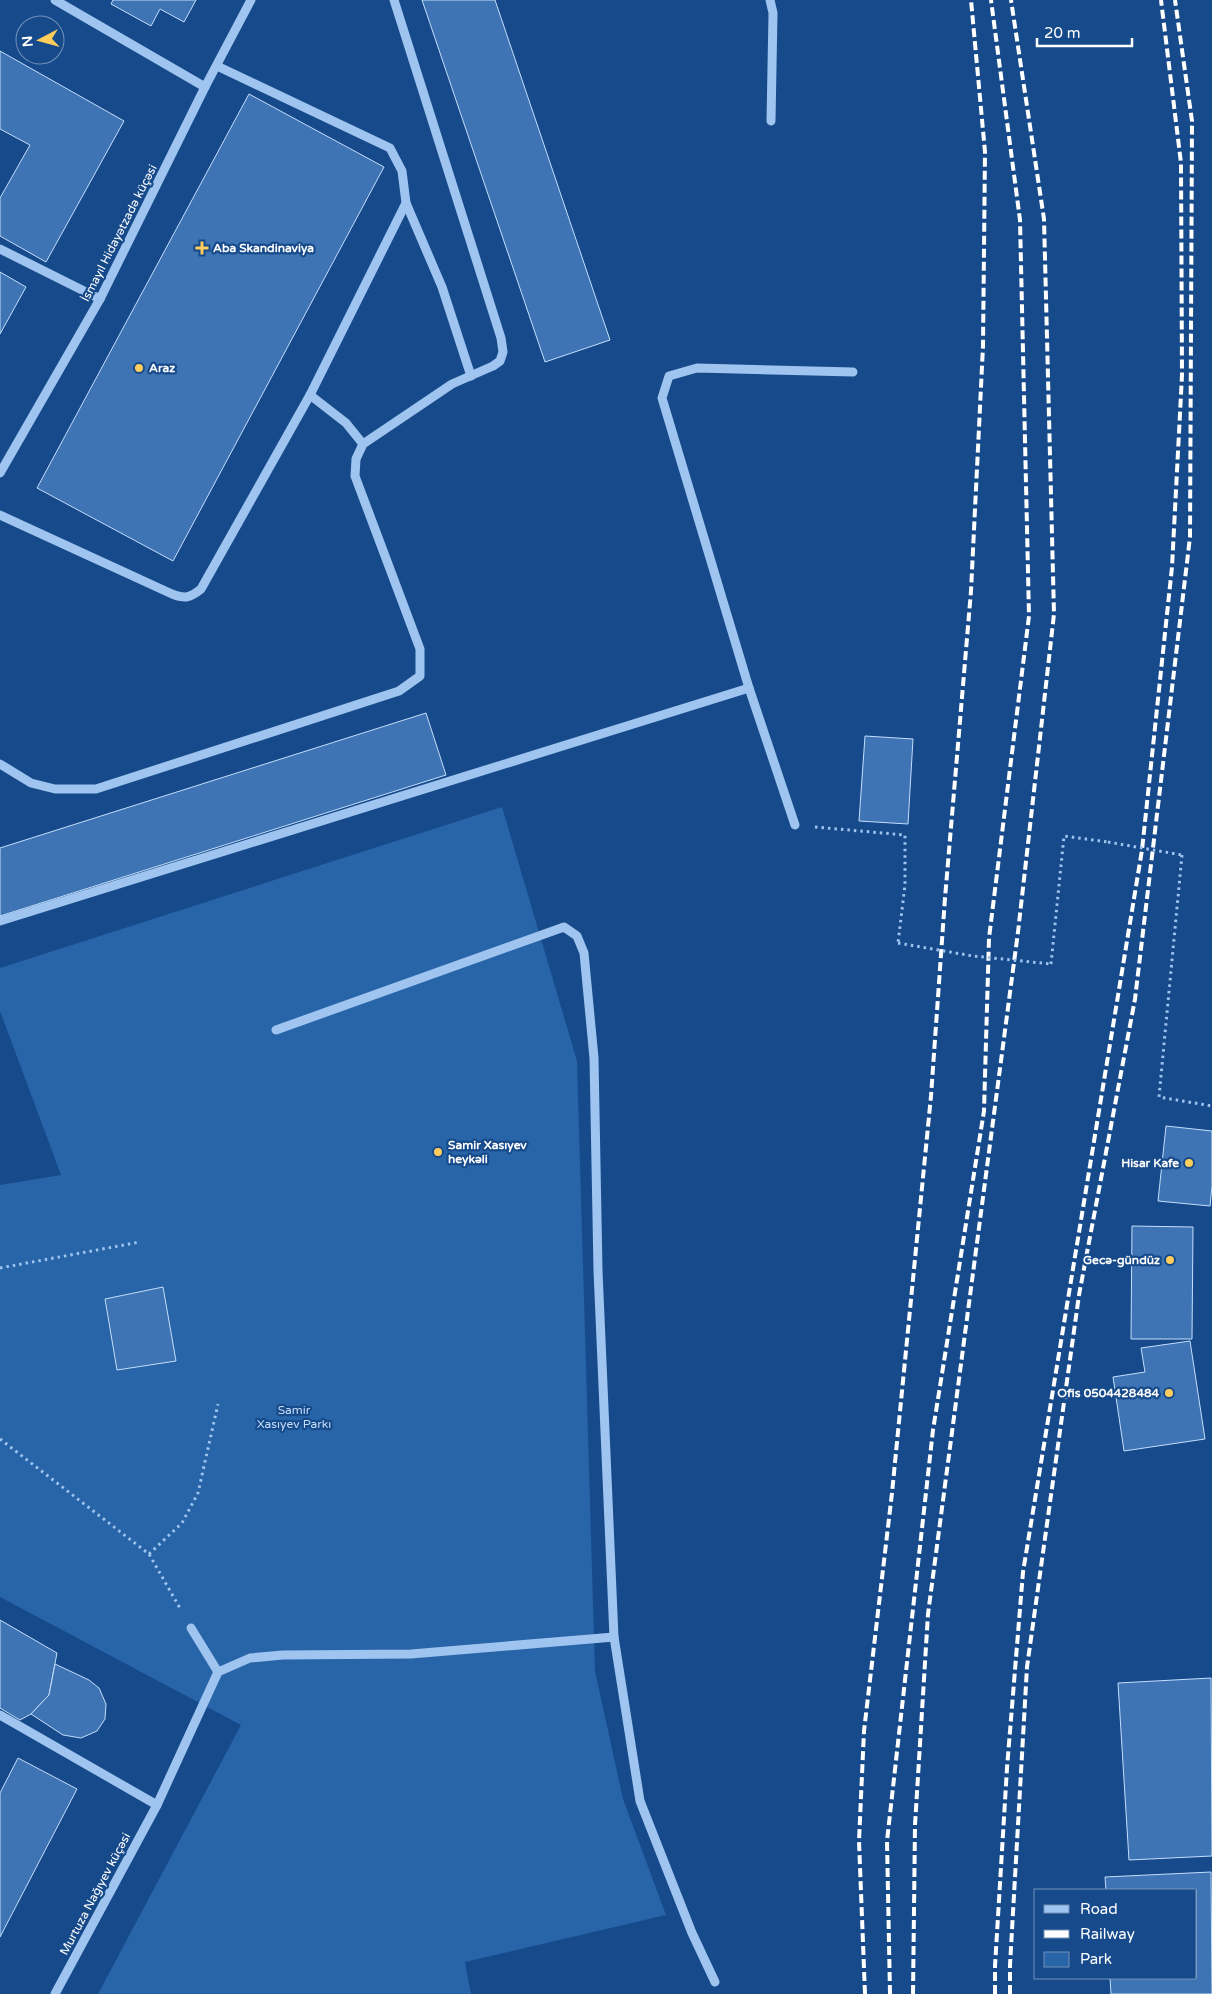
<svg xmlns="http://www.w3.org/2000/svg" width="1212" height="1994" font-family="'Varela Round',sans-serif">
<rect width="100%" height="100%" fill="#164a8a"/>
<path fill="#2864a8" d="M502,807L577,1061L595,1671L623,1799L666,1915L465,1962L471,1994H98L241,1725L0,1597V1185L61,1175L0,1011V968Z"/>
<g fill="#3e74b3" stroke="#c4defb">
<path d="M113,0H196L184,22L160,9L151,26L111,4Z"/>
<path d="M422,0H495L610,340L545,362Z"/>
<path d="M0,51L124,121L46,262L0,236V198L30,145L0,129Z"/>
<path d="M249,94L384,167L173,561L37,488Z"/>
<path d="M0,272L26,287L0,334Z"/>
<path d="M426,713L446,775L0,916V848Z"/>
<path d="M865,736L913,739L908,824L859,821Z"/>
<path d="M1166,1126L1212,1131V1186L1210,1206L1158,1201Z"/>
<path d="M1132,1226L1193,1227L1192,1339H1131Z"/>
<path d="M163,1287L176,1361L117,1370L105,1299Z"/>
<path d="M1190,1341L1205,1439L1124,1451L1113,1377L1145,1372L1141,1348Z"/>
<path d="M0,1620L57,1653L49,1695L31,1714L20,1720L0,1708Z"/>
<path d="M55,1664L89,1680L99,1688L106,1704L105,1719L97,1731L81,1738L63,1735L31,1714L49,1695Z"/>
<path d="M1211,1678L1212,1856L1129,1860L1118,1683Z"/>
<path d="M18,1758L77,1789L0,1937V1793Z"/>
<path d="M1211,1872L1212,1994H1111L1110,1978H1196V1890H1106L1105,1877Z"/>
</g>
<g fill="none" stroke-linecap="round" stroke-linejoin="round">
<g stroke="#9ec4ef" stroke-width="3" stroke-dasharray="2.5 4" stroke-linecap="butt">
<path d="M815,827L905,835V885L898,943"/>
<path d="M1182,855L1159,1097L1212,1106"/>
<path d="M1051,964L1064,836L1108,842"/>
<path d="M0,1268L140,1242"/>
<path d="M0,1439L149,1554L181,1610"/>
<path d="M149,1554L182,1523L198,1493L218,1404"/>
</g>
<g stroke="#9ec4ef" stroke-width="9">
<path d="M55,0L205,87"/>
<path d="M770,0L773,13L771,121"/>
<path d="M406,203L442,287L471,376"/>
<path d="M0,249L100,299"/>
<path d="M310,395L346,423L363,444"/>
<path d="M0,473L100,299L205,87L251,0"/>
<path d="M0,515L172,594C185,599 190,598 201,589L310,395L406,203L402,171L390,148L217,66"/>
<path d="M0,764L31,783L55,789H96L399,691L420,676V649L355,476L356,459L363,444L452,384L493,366L500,361L503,352L501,338L394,0"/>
<path d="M795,825L749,688L662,398L669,376L697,368L853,372"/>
<path d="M0,921L749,688"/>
<path d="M276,1030L564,927L577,936L584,953L594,1058L598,1271L614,1637L640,1801L692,1933L715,1982"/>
<path d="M191,1628L218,1672"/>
<path d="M0,1715L157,1805"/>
<path d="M55,1994L157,1805L218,1672L250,1658L283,1655L411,1654L614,1637"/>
</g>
<g stroke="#fff" stroke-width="4" stroke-dasharray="9 4" stroke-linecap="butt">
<path d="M865,1994L859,1841L864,1731L892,1493L931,1096L945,898L971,591L983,346L985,152L971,0"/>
<path d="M890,1994L887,1841L933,1430L984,1111L989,938L1029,616L1020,220L991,0"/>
<path d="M913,1994L915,1825L928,1614L1018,932L1054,614L1044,219L1011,0"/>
<path d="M995,1994V1966L1007,1768L1023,1572L1142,850L1172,567L1182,375L1181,163L1161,0"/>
<path d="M1010,1994V1965L1027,1667L1079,1295L1135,999L1190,537L1192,121L1175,0"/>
</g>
<g stroke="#9ec4ef" stroke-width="3" stroke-dasharray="2.5 4" stroke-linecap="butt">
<path d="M1108,842L1182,855"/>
<path d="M898,943L973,956L1051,964"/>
</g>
</g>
<g fill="#ffcd5b" stroke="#164a8a" stroke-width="2">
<path d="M199.5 240.5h5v5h5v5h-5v5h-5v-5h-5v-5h5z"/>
<circle cx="139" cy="368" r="5"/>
<circle cx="438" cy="1152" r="5"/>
<circle cx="1189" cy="1163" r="5"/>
<circle cx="1170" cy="1260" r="5"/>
<circle cx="1169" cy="1393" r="5"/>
</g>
<g text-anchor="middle" stroke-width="4.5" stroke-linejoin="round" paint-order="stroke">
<g font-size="12" fill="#fff" stroke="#164a8a">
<text transform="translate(119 233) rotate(-63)" y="4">İsmayıl Hidayətzadə küçəsi</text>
<text transform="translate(95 1894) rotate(-62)" y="4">Murtuza Nağıyev küçəsi</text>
</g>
<g font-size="12" font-weight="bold" fill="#fff" stroke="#164a8a" text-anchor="start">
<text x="213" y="252">Aba Skandinaviya</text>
<text x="149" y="372">Araz</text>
<text x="448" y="1149">Samir Xasıyev<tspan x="448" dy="14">heykəli</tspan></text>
<text x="1179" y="1167" text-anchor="end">Hisar Kafe</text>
<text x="1160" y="1264" text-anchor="end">Gecə-gündüz</text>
<text x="1159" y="1397" text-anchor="end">Ofis 0504428484</text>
</g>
<g font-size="12" fill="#c4defb" stroke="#164a8a">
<text x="294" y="1414">Samir<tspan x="294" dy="14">Xasıyev Parkı</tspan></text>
</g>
</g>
<rect x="1034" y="1889" width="162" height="90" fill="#164a8a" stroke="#7392b9"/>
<rect x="1044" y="1905" width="25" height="8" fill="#9ec4ef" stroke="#7392b9"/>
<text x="1080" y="1914" font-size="15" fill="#ffffff">Road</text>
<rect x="1044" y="1930" width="25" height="8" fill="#ffffff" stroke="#7392b9"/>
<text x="1080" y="1939" font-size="15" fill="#ffffff">Railway</text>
<rect x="1044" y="1952" width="25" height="15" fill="#2864a8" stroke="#7392b9"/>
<text x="1080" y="1964" font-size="15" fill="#ffffff">Park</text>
<g transform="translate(40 40) rotate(264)"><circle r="24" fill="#164a8a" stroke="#7392b9"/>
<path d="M0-4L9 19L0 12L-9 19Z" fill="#ffcd5b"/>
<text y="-8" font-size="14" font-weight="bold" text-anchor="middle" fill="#ffffff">N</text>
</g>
<path d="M1037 38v8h95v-8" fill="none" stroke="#ffffff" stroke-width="2.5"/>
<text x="1044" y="38" font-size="15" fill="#ffffff" stroke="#164a8a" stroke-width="4" paint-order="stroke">20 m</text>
</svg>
